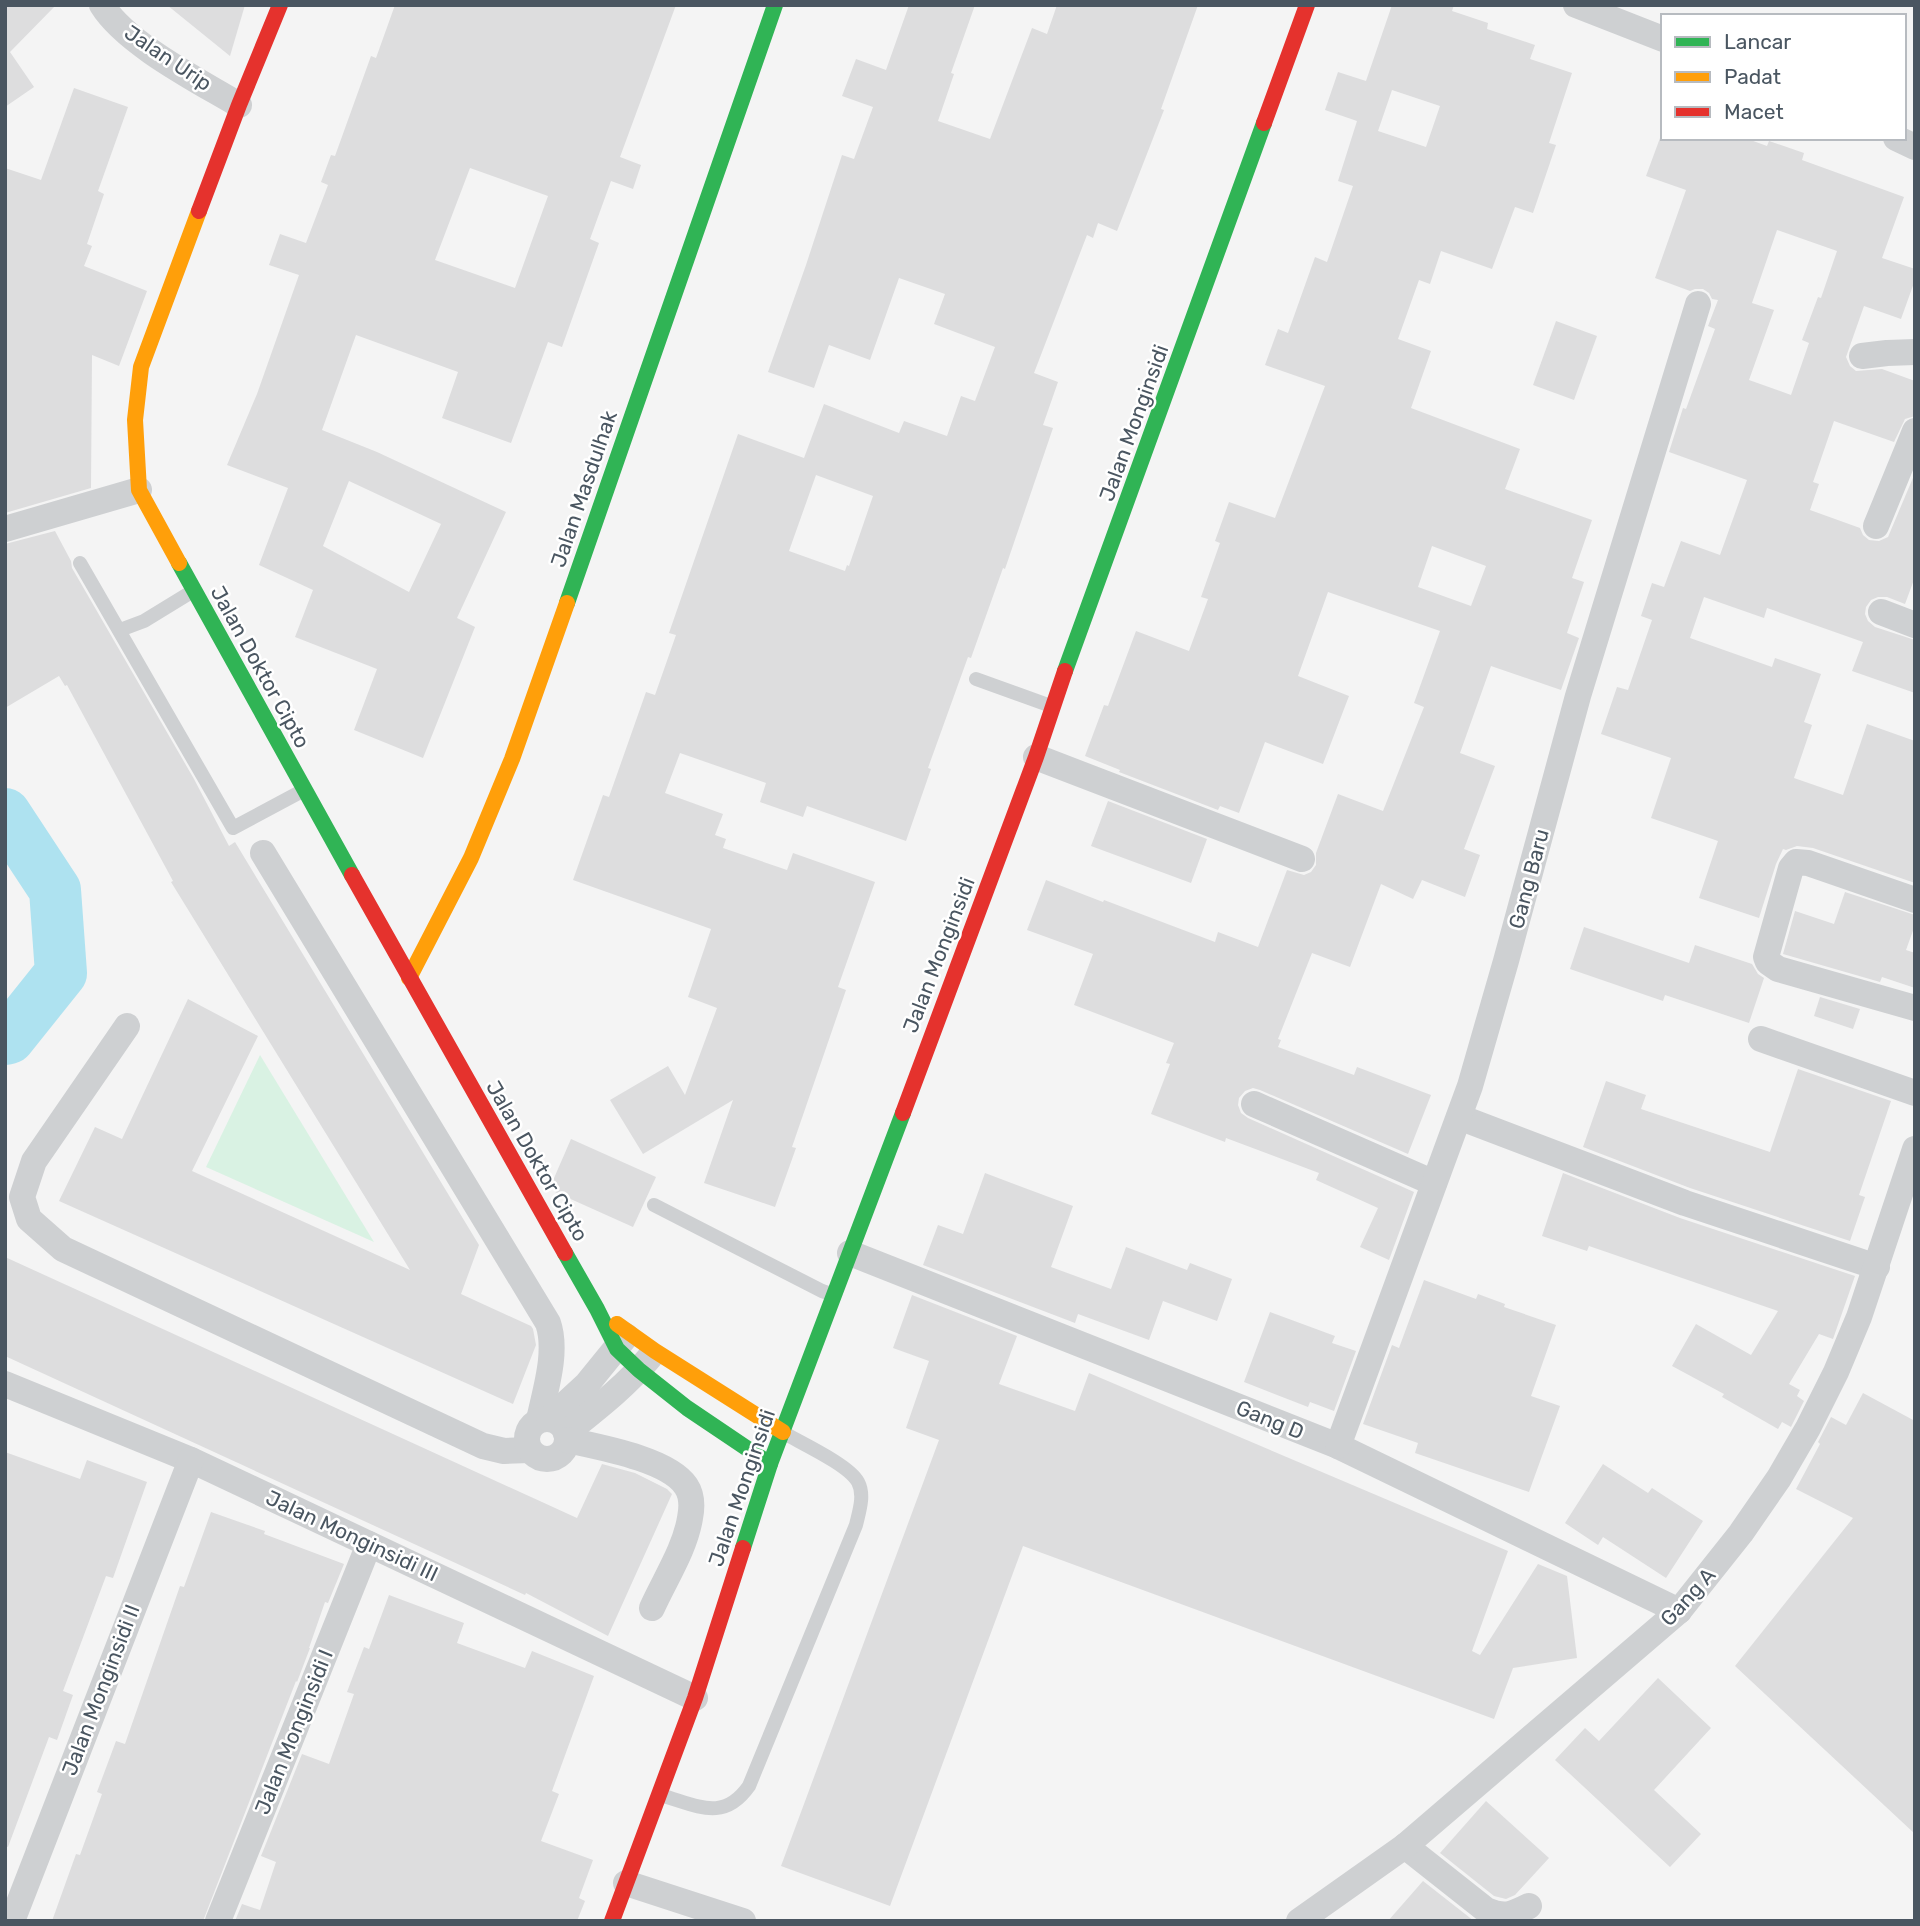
<svg xmlns="http://www.w3.org/2000/svg" width="1920" height="1926" font-family="Rubik,sans-serif">
<rect width="100%" height="100%" fill="#f4f4f4"/>
<path fill="#d9f2e3" d="M260,1055L374,1242L206,1167Z"/>
<g fill="none" stroke-linecap="round" stroke-linejoin="round">
<path stroke="#aee2f0" stroke-width="52" d="M5,814L55,890L61,973L9,1038L5,1039"/>
</g>
<g fill="#ddddde" fill-rule="evenodd">
<path d="M5,5H56L10,52L34,87L5,107Z"/>
<path d="M167,5H245L230,56Z"/>
<path d="M395,5H676L620,157L641,165L633,189L611,181L590,239L599,243L562,347L548,342L511,443L442,418L458,372L356,335L322,430L377,452L506,512L457,618L475,627L423,758L354,730L377,669L295,637L313,590L259,565L288,488L227,465L257,394L299,275L269,265L280,234L306,243L328,185L321,182L331,155L335,156L371,56L376,58ZM470,168L548,196L515,288L435,260ZM349,481L441,524L409,592L323,546Z"/>
<path d="M909,5H975L951,73L954,74L938,121L990,139L1032,28L1047,34L1057,5H1198L1161,109L1164,110L1117,231L1098,223L1093,238L1087,235L1034,373L1058,382L1043,425L1053,428L1005,569L1003,568L971,658L968,657L928,768L931,769L906,841L807,806L803,817L760,802L766,783L680,753L665,793L723,814L715,835L726,839L723,848L787,870L793,853L875,882L838,987L846,990L792,1147L796,1148L775,1207L704,1183L733,1100L643,1154L610,1100L668,1066L685,1095L717,1008L688,997L711,929L573,880L603,795L609,797L646,692L655,695L676,635L669,633L738,434L804,458L824,404L899,433L904,421L947,436L961,396L975,401L995,347L934,324L945,294L899,278L870,360L829,345L814,388L768,372L806,265L842,155L854,159L873,107L842,96L856,59L886,70ZM816,475L873,496L849,566L847,565L845,571L789,551Z"/>
<path d="M1392,5H1454L1452,11L1488,23L1487,29L1535,45L1530,59L1572,73L1549,143L1556,145L1533,213L1515,207L1492,269L1441,251L1430,284L1419,280L1398,339L1431,351L1411,408L1520,449L1505,489L1592,520L1572,578L1584,582L1567,633L1579,638L1561,690L1491,666L1460,753L1495,766L1464,849L1480,855L1465,897L1422,880L1413,899L1381,884L1350,967L1312,953L1278,1039L1281,1040L1278,1047L1354,1075L1357,1067L1431,1095L1408,1154L1260,1090L1253,1088L1245,1091L1239,1098L1238,1105L1241,1113L1248,1118L1414,1192L1389,1260L1360,1247L1378,1208L1316,1180L1319,1173L1226,1138L1225,1142L1151,1114L1170,1064L1166,1063L1174,1043L1074,1005L1093,954L1027,930L1046,880L1103,902L1104,900L1215,942L1218,932L1258,947L1287,870L1304,875L1311,872L1316,865V853L1338,794L1383,811L1424,707L1414,703L1440,631L1328,592L1298,676L1349,696L1323,764L1265,742L1239,813L1220,806L1218,810L1119,772L1120,770L1085,756L1104,705L1108,706L1136,631L1189,651L1208,599L1201,597L1220,543L1215,541L1229,502L1275,518L1325,386L1265,365L1278,329L1288,333L1315,257L1327,262L1353,186L1338,181L1357,121L1325,110L1338,72L1366,81ZM1392,90L1440,106L1426,147L1378,131ZM1432,546L1486,566L1471,606L1418,587Z"/>
<path d="M74,88L128,107L98,191L104,194L87,244L92,246L84,266L147,291L119,366L92,355L91,488L5,513V168L41,180Z"/>
<path d="M1660,138H1745L1767,146L1769,141L1804,153L1802,160L1904,197L1882,258L1915,269V280L1901,319L1864,306L1846,357L1850,366L1856,371L1882,369L1915,381V416L1905,419L1894,442L1834,421L1813,482L1819,484L1810,510L1860,528L1863,535L1869,540L1879,541L1888,537L1915,473V577L1905,604L1887,597H1878L1871,600L1866,607L1865,614L1868,621L1875,627L1915,640V693L1852,671L1863,642L1767,608L1764,618L1704,597L1690,638L1772,667L1775,658L1821,674L1804,722L1812,725L1794,778L1843,795L1867,724L1915,741V883L1813,848L1797,846L1786,850L1783,849L1776,864L1759,918L1699,898L1718,841L1651,818L1671,758L1601,734L1617,687L1628,690L1652,620L1641,616L1652,583L1664,587L1681,541L1720,555L1747,480L1669,452L1683,408L1686,409L1715,329L1708,326L1718,300L1712,299L1709,293L1703,289H1695L1690,291L1655,278L1686,190L1646,176ZM1777,230L1837,251L1821,298L1818,297L1802,340L1809,343L1791,395L1749,380L1774,310L1752,303Z"/>
<path d="M1556,321L1597,336L1574,400L1533,385Z"/>
<path d="M55,531L71,561L72,568L194,779L229,846L235,842L479,1245L461,1294L531,1326L533,1329L536,1345L513,1404L59,1201L95,1127L122,1139L188,999L258,1036L192,1171L410,1270L171,882L173,881L67,685L65,686L59,676L5,708V544Z"/>
<path d="M1108,801L1207,839L1191,883L1091,846Z"/>
<path d="M1845,892L1915,915V925L1906,950L1915,953V988L1882,977L1880,982L1783,954L1795,911L1834,924Z"/>
<path d="M1584,927L1689,963L1695,945L1752,964L1758,974L1764,978L1749,1023L1665,995L1663,1001L1570,969Z"/>
<path d="M1820,997L1860,1009L1853,1029L1814,1016Z"/>
<path d="M1798,1069L1891,1101L1859,1195L1865,1197L1850,1241L1690,1188L1583,1147L1606,1081L1646,1095L1641,1109L1770,1152Z"/>
<path d="M571,1139L656,1177L633,1227L555,1192L551,1185Z"/>
<path d="M985,1173L1073,1206L1051,1267L1111,1289L1126,1247L1187,1270L1190,1263L1232,1279L1217,1321L1163,1301L1149,1340L1078,1314L1075,1323L923,1265L938,1225L963,1234Z"/>
<path d="M1563,1173L1680,1218L1855,1276L1833,1339L1819,1334L1789,1384L1800,1390L1797,1396L1804,1401L1791,1427L1782,1422L1778,1429L1722,1397L1724,1394L1672,1366L1696,1324L1751,1355L1778,1311L1589,1246L1587,1251L1542,1236Z"/>
<path d="M5,1257L577,1518L602,1464L635,1473L667,1489L672,1494L608,1636L526,1593L525,1595L5,1356Z"/>
<path d="M1424,1280L1476,1299L1478,1294L1505,1304L1504,1307L1556,1325L1531,1396L1560,1406L1529,1492L1415,1453L1418,1443L1363,1424L1392,1345L1399,1348Z"/>
<path d="M912,1295L1017,1336L999,1384L1075,1411L1089,1373L1508,1551L1472,1651L1480,1655L1538,1564L1567,1576L1577,1658L1513,1668L1494,1719L1023,1546L890,1906L781,1866L939,1440L906,1428L929,1361L893,1348Z"/>
<path d="M1270,1312L1335,1336L1332,1343L1356,1351L1334,1411L1310,1402L1308,1407L1244,1382Z"/>
<path d="M1863,1393L1915,1421V1834L1735,1666L1853,1518L1796,1489L1820,1444L1818,1442L1831,1417L1846,1425Z"/>
<path d="M5,1452L80,1479L87,1460L147,1482L113,1578L106,1576L63,1691L73,1695L57,1740L49,1737L8,1847L5,1846Z"/>
<path d="M1603,1464L1648,1493L1652,1488L1703,1521L1666,1578L1603,1537L1598,1545L1565,1523Z"/>
<path d="M211,1512L265,1531L264,1534L344,1564L328,1603L325,1602L309,1648H310L297,1682L296,1681L203,1921H52L76,1854L80,1855L102,1794L97,1792L116,1741L125,1744L180,1586L184,1587Z"/>
<path d="M389,1595L464,1623L457,1643L525,1668L532,1651L594,1676L552,1791L559,1794L541,1841L593,1860L579,1898L585,1901L577,1921H235L242,1904L260,1910L276,1862L261,1856L302,1754L329,1764L354,1694L347,1692L364,1647L369,1649Z"/>
<path d="M1658,1678L1711,1728L1654,1790L1701,1834L1670,1867L1555,1760L1585,1728L1599,1741Z"/>
<path d="M1486,1801L1549,1858L1515,1895L1506,1899L1494,1896L1440,1853Z"/>
<path d="M1423,1881L1474,1921H1388Z"/>
</g>
<g fill="none" stroke-linecap="round" stroke-linejoin="round">
<g stroke="#ced0d2" stroke-width="14">
<path d="M80,563L233,828L304,790"/>
<path d="M120,630L144,621L193,591"/>
<path d="M976,679L1051,706"/>
<path d="M654,1205L822,1291L834,1295"/>
<path d="M660,1795C697,1805 723,1823 749,1786L856,1525C859,1512 865,1495 858,1482C849,1465 801,1443 784,1433"/>
</g>
<g stroke="#ced0d2" stroke-width="26">
<path d="M102,5C126,44 199,81 239,105"/>
<path d="M1576,5L1663,39"/>
<path d="M1896,138L1915,147"/>
<path d="M1862,356L1887,353L1915,352"/>
<path d="M1876,526L1915,431"/>
<path d="M5,529L139,490"/>
<path d="M1881,612L1915,625"/>
<path d="M1036,757L1302,859"/>
<path d="M263,853L548,1323C558,1352 545,1391 539,1420"/>
<path d="M1915,900L1808,863L1796,862L1791,868L1766,957L1768,962L1778,969L1915,1008"/>
<path d="M127,1026L34,1161L22,1197L29,1219L63,1249L483,1446L504,1451L529,1450"/>
<path d="M1761,1039L1915,1093"/>
<path d="M1254,1104L1434,1183"/>
<path d="M1459,1117L1685,1203L1877,1267"/>
<path d="M850,1253L1338,1446L1679,1611"/>
<path d="M5,1384L191,1460L695,1698"/>
<circle cx="547" cy="1439" r="20"/>
<path d="M549,1419L587,1384L626,1336"/>
<path d="M566,1433C596,1409 626,1386 650,1357"/>
<path d="M567,1440C598,1447 668,1459 686,1486C692,1495 692,1508 690,1518C685,1549 665,1579 652,1608"/>
<path d="M1338,1446L1470,1086L1506,961L1578,696L1698,304"/>
<path d="M1405,1846L1486,1910C1505,1918 1511,1915 1529,1906"/>
<path d="M626,1883L743,1921"/>
<path d="M12,1921L191,1460"/>
<path d="M218,1921L369,1544"/>
<path d="M1299,1921L1405,1846L1679,1611L1741,1533L1779,1478L1808,1428L1836,1372L1859,1317L1915,1149"/>
</g>
<g stroke="#30b455" stroke-width="16">
<path d="M179,563L352,875"/>
<path d="M567,603L775,5"/>
<path d="M1065,671L1264,123"/>
<path d="M565,1253L597,1309L617,1349L639,1370L687,1408L770,1464"/>
<path d="M743,1548L770,1464L903,1113"/>
</g>
<g stroke="#ff9f0a" stroke-width="16">
<path d="M179,563L139,490L135,420L141,367L199,211"/>
<path d="M409,978L471,858L512,759L567,603"/>
<path d="M617,1324L655,1351L783,1432"/>
</g>
<g stroke="#e5322d" stroke-width="16">
<path d="M1264,123L1307,5"/>
<path d="M199,211L239,105L280,5"/>
<path d="M352,875L565,1253"/>
<path d="M903,1113L1036,757L1065,671"/>
<path d="M612,1921L695,1698L743,1548"/>
</g>
</g>
<g text-anchor="middle" stroke-width="5" stroke-linejoin="round" paint-order="stroke">
<g font-size="21" fill="#4a5661" stroke="#fff">
<text transform="translate(168 58) rotate(34)" y="7">Jalan Urip</text>
<text transform="translate(1134 423) rotate(-70)" y="7">Jalan Monginsidi</text>
<text transform="translate(584 489) rotate(-71)" y="7">Jalan Masdulhak</text>
<text transform="translate(260 667) rotate(61)" y="7">Jalan Doktor Cipto</text>
<text transform="translate(1529 879) rotate(-75)" y="7">Gang Baru</text>
<text transform="translate(939 955) rotate(-69)" y="7">Jalan Monginsidi</text>
<text transform="translate(537 1161) rotate(60)" y="7">Jalan Doktor Cipto</text>
<text transform="translate(1270 1420) rotate(22)" y="7">Gang D</text>
<text transform="translate(742 1488) rotate(-71)" y="7">Jalan Monginsidi</text>
<text transform="translate(352 1536) rotate(25)" y="7">Jalan Monginsidi III</text>
<text transform="translate(1688 1597) rotate(-48)" y="7">Gang A</text>
<text transform="translate(101 1690) rotate(-69)" y="7">Jalan Monginsidi II</text>
<text transform="translate(294 1732) rotate(-68)" y="7">Jalan Monginsidi I</text>
</g>
</g>
<rect width="1920" height="1926" fill="none" stroke="#4a5661" stroke-width="14"/>
<rect x="1661" y="14" width="245" height="126" fill="#ffffff" stroke="#b7bbc0" stroke-width="2"/>
<rect x="1675" y="37" width="35" height="10" fill="#30b455" stroke="#b7bbc0" stroke-width="2"/>
<text x="1724" y="49" font-size="21" fill="#4a5661">Lancar</text>
<rect x="1675" y="72" width="35" height="10" fill="#ff9f0a" stroke="#b7bbc0" stroke-width="2"/>
<text x="1724" y="84" font-size="21" fill="#4a5661">Padat</text>
<rect x="1675" y="107" width="35" height="10" fill="#e5322d" stroke="#b7bbc0" stroke-width="2"/>
<text x="1724" y="119" font-size="21" fill="#4a5661">Macet</text>
</svg>
